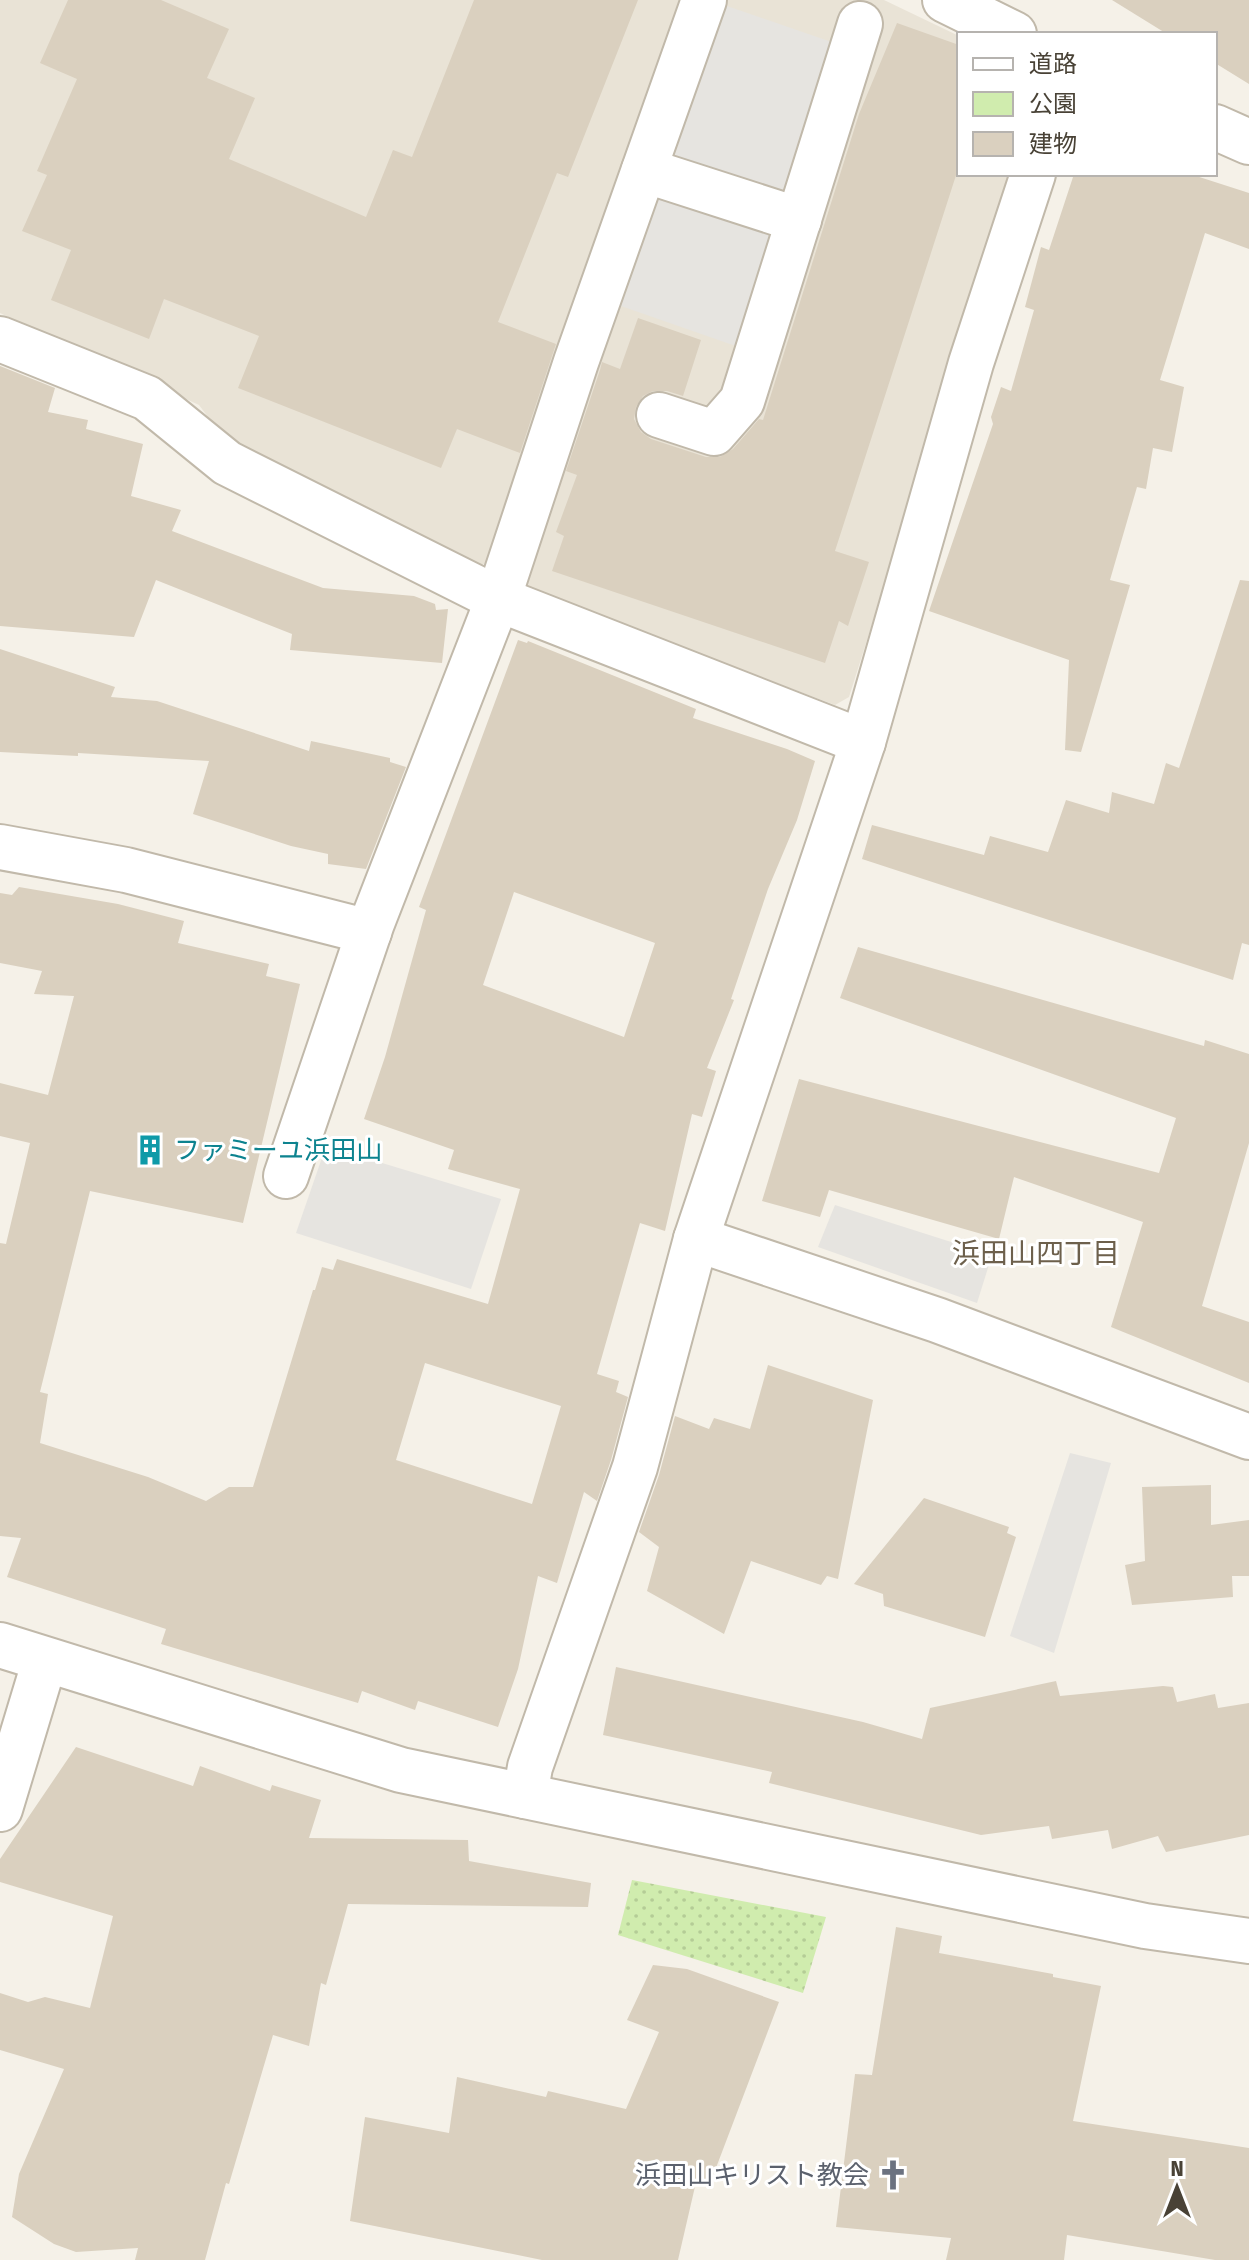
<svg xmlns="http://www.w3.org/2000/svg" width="1249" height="2260" font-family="'Fira Sans Condensed','Noto Sans JP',sans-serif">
<defs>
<pattern id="green-dots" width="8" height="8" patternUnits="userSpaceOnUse" patternTransform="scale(2)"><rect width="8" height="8" fill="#d0ecae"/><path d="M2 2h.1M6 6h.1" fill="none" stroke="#b4cc96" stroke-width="1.8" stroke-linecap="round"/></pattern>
</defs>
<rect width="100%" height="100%" fill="#f5f1e8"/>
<g fill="#e9e3d6">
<path d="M0,0H681L490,563L471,566L230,446L199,405L0,313Z"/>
<path d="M722,0H884L959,36V174H1014L849,697L835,705L524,588L516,570Z"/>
</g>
<path fill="url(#green-dots)" d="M632,1880L826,1917L803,1993L618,1935Z"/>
<g fill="#e6e4e0">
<path d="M727,6L846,47L797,204L672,162Z"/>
<path d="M662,189L787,231L750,351L621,306Z"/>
<path d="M326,1146L501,1199L471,1289L296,1233Z"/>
<path d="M835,1205L992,1255L977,1303L818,1247Z"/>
<path d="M1070,1453L1111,1463L1054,1653L1010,1636Z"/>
</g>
<g fill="#dad0bf" fill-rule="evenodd">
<path d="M68,0H161L229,29L207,78L255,98L229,159L366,217L393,150L412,157L474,0H638L568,177L557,173L498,322L556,344L520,453L457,429L441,468L238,388L259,336L164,299L149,339L51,300L71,250L22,231L47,175L37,171L77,79L40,63Z"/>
<path d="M1112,0H1249V84L1215,63V34H1167Z"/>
<path d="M897,23L959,45V166L835,551L869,562L848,626L839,621L825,663L552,571L564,536L556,532L577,475L566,471L600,370L602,362L620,369L638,318L701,340L683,396L667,391H653L643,396L636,407L634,419L641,432L651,439L706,457H720L733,449L759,419L763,420L859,114Z"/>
<path d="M1074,174H1190L1249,193V249L1205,233L1160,380L1184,387L1172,452L1153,448L1146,489L1137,487L1110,580L1130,585L1081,752L1065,750L1069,660L929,611L993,424L991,417L1001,387L1011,391L1034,310L1025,307L1041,247L1049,250Z"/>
<path d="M0,366L55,388L48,412L88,420L86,429L143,444L131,496L181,510L172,531L323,588L414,596L435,604L436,610L448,609L442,663L290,650L292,634L156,580L134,637L0,626Z"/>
<path d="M1240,580L1249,581V945L1242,943L1233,980L862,859L872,825L984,855L990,836L1048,852L1066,800L1109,813L1112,792L1154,804L1166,763L1179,768Z"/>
<path d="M518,640L527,643L528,641L696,709L693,718L787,749L815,761L797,820L768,889L731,999L734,1000L707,1068L716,1071L702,1117L692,1114L665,1231L640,1223L597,1374L619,1381L616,1392L628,1397L611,1460L597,1501L584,1492L557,1583L538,1576L518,1669L498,1727L418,1701L415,1710L362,1691L358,1703L161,1644L166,1629L7,1577L21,1538L0,1536V1243L6,1244L30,1143L0,1136V1083L48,1095L74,996L34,994L42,971L0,963V893L12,895L19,887L118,904L184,921L178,943L269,964L266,976L300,984L243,1223L90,1191L40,1392L48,1394L40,1443L148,1477L206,1501L229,1487H253L313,1290H315L322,1267L333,1270L337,1259L488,1304L520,1189L448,1169L454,1150L364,1119L385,1057L426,910L419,907ZM514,892L655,943L624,1037L483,985ZM425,1363L561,1406L532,1504L396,1460Z"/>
<path d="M0,649L115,687L111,697L157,701L309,751L311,741L390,758V762L406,767L366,869L328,864V854L291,846L193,814L209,761L78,753V756L0,752Z"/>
<path d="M858,947L1204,1046L1205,1040L1249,1054V1143L1202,1306L1249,1322V1383L1111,1327L1143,1222L1014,1177L999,1239L829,1190L820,1217L762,1201L799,1079L1159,1173L1176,1118L840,998Z"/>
<path d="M768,1365L873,1400L838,1579L827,1576L821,1585L751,1561L724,1634L647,1591L659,1547L639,1532L659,1475L675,1416L709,1429L714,1418L750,1429Z"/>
<path d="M1211,1485V1525L1249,1520V1576H1232L1233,1597L1132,1605L1125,1565L1145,1561L1142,1487Z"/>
<path d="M924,1498L1009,1527L1007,1533L1016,1537L985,1637L884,1606L883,1594L854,1584Z"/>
<path d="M616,1667L863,1722L922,1739L930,1708L1056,1681L1060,1696L1163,1686L1173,1687L1177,1702L1215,1694L1218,1708L1249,1703V1835L1166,1852L1158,1836L1112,1849L1108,1830L1052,1839L1049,1826L981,1835L769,1783L772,1772L603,1735Z"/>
<path d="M76,1747L193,1786L200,1766L270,1791L272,1785L321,1800L309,1838L468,1840L469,1861L591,1883L588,1907L348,1904L326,1985L321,1983L309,2046L273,2035L229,2184L226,2183L205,2260H135L138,2248L76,2252L54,2244L12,2217L19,2174L64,2069L0,2050V1993L28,2002L45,1997L90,2008L113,1916L0,1882V1859Z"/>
<path d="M896,1927L942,1936L939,1953L1053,1974V1977L1101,1986L1073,2121L1249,2148V2260H1215L1067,2235L1064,2260H946L951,2238L836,2227L855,2074L872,2075Z"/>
<path d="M653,1965L687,1969L779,2002L711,2181L697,2178L678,2260H542L350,2221L365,2117L449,2133L457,2077L546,2097L548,2091L626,2109L659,2032L627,2020Z"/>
</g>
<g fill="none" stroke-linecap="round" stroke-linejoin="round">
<g stroke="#c1b9aa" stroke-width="48">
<g id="pedestrian">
<path d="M644,170L799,220"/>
<path d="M659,415L714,433L742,401L860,24"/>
</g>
</g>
<g stroke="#c1b9aa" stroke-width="48">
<g id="minor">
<path d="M945,0L1014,34"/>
<path d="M1215,127L1249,142"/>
<path d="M0,339L147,398L227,463L498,599L863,742"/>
<path d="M0,847L126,870L369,932"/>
<path d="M286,1176L372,923L498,599L576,362L704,0"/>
<path d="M696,1239L937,1320L1249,1437"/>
<path d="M525,1796L530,1767L635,1467L696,1239L863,742L971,363L1033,174"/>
<path d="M0,1809L45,1660"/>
</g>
</g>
<g stroke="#c1b9aa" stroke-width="48">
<path id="tertiary" d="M0,1645L401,1770L1145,1926L1249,1941"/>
</g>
<use href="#pedestrian" stroke="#fff" stroke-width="44"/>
<use href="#minor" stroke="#fff" stroke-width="44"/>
<use href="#tertiary" stroke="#fff" stroke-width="44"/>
</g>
<defs>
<g id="building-bare" transform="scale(2.4)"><path d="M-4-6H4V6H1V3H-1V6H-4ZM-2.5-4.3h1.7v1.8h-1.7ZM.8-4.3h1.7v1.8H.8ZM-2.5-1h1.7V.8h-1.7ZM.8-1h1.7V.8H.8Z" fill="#0f9aa8" stroke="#fff" stroke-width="2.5" paint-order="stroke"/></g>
<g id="church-bare" transform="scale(2.4)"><path d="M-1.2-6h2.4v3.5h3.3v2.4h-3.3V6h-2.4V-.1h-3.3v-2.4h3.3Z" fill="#6b7280" stroke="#fff" stroke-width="2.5" paint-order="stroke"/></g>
</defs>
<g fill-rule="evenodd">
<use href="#building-bare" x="150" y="1150"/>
<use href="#church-bare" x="893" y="2175"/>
</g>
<g text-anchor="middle" stroke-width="6" stroke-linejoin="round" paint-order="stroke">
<g font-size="26" fill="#0d838f" stroke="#fff" text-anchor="start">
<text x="174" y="1159">ファミーユ浜田山</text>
</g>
<g font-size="26" fill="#5b616d" stroke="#fff" text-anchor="end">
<text x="869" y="2184">浜田山キリスト教会</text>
</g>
<g font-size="28" fill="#6d604c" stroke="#fff">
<text x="1036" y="1263">浜田山四丁目</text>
</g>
</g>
<rect x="957" y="32" width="260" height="144" fill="#ffffff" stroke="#b6b3af" stroke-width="2"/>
<rect x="973" y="58" width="40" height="12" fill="#ffffff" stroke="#b6b3af" stroke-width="2"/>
<text x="1029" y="72" font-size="24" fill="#494236">道路</text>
<rect x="973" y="92" width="40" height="24" fill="#d0ecae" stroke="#b6b3af" stroke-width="2"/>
<text x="1029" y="112" font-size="24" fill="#494236">公園</text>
<rect x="973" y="132" width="40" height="24" fill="#dad0bf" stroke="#b6b3af" stroke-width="2"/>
<text x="1029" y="152" font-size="24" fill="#494236">建物</text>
<g transform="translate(1177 2188)" stroke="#ffffff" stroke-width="6" paint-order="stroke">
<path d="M0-6L14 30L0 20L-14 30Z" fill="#494236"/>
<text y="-12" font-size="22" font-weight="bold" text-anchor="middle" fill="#494236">N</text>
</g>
</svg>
